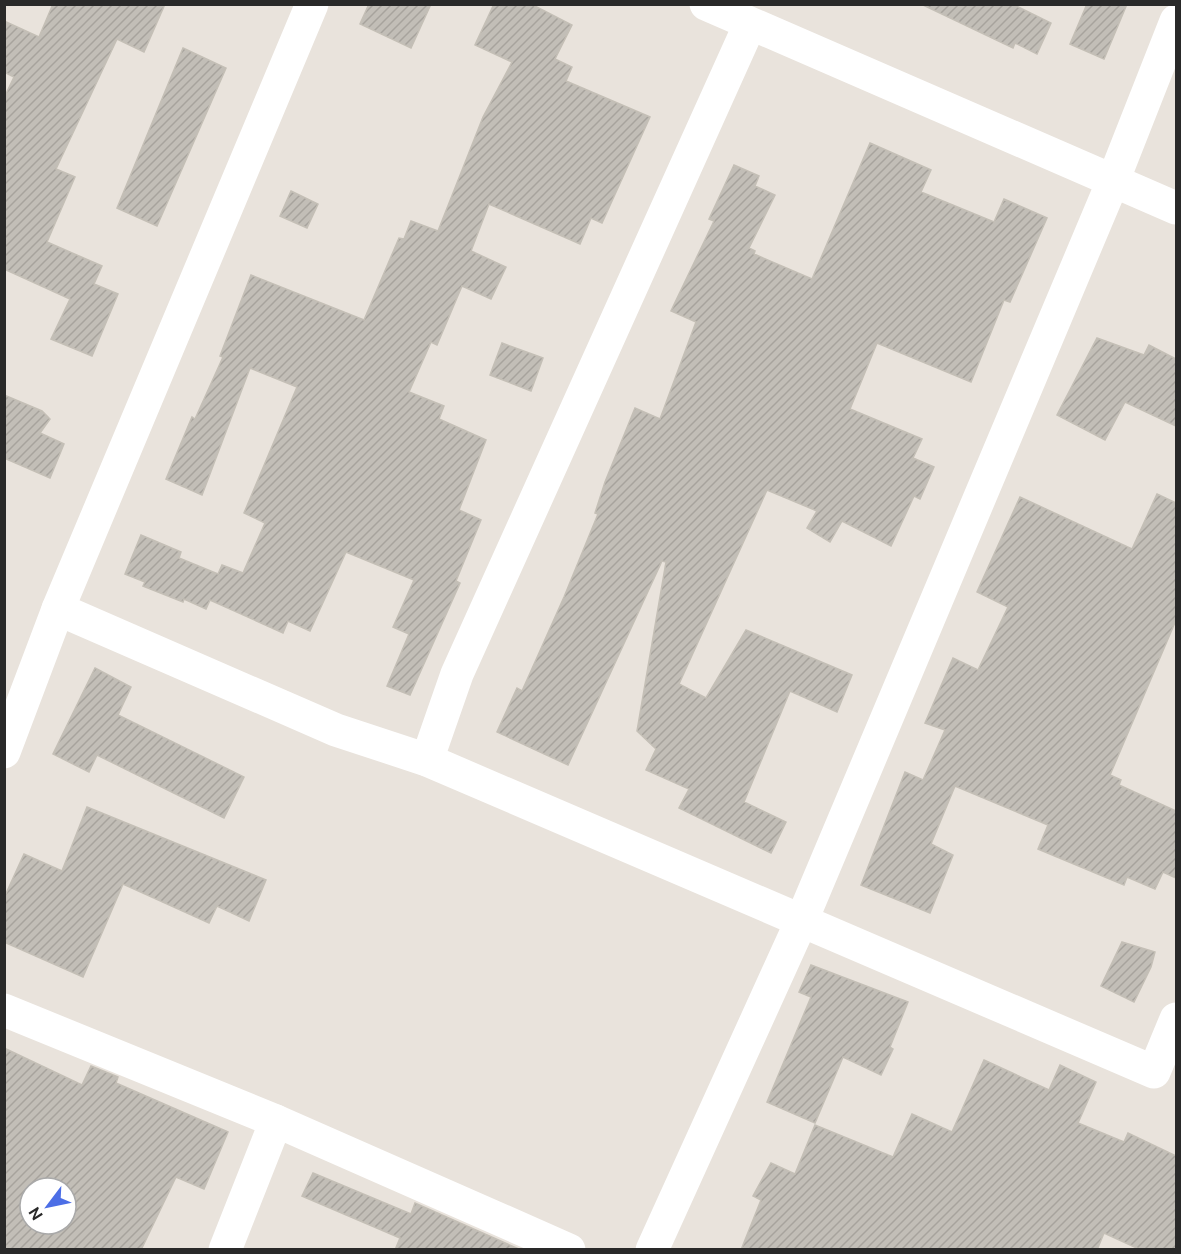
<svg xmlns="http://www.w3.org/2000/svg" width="1181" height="1254" font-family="Ubuntu,sans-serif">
<defs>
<pattern id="building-hatch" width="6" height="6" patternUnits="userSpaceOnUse" patternTransform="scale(1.5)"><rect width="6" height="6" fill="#c2beb7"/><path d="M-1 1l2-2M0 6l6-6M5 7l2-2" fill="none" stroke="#a7a39d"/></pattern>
</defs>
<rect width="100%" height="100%" fill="#e9e3dc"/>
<g fill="url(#building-hatch)" stroke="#c4bfb6" stroke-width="1.5" fill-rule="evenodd">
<path d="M53,4H165L144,52L117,39L56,169L75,177L47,242L102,266L94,284L118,294L92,356L51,339L70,299L4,269V98L14,77L4,72V21L39,37Z"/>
<path d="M369,4H431L411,48L360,24Z"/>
<path d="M494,4H531L572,25L555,59L572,67L566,81L650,117L602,223L591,218L580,244L489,204L471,251L506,267L491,299L462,286L437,345L431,342L409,392L444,406L439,419L486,440L459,510L481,520L456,581L460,583L410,695L387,686L409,634L393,627L414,580L346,552L310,631L288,621L283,633L210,600L206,609L184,599L183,602L143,586L145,582L125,574L141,535L181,552L179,558L218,574L222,565L243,573L265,523L244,513L297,387L250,368L202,495L166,479L192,417L195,419L223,357L220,356L251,275L364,320L399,238L404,239L411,221L438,231L483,117L512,62L475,45Z"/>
<path d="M921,4H1012L1051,23L1037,54L1015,43L1013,48Z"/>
<path d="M1087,4H1127L1104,59L1070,44Z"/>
<path d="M183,48L226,68L157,226L117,208Z"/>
<path d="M870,143L931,170L921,192L994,222L1004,199L1047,218L1010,302L1004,300L971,382L877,343L850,409L922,439L913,458L934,467L920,499L914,496L891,546L842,521L830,542L807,528L817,511L767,490L679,684L706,698L746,630L852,675L837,712L790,691L744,802L786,822L771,853L679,808L689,789L646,770L656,749L637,731L666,562L662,561L568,765L497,732L517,688L522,691L564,597L598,514L595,513L605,482L635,408L660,419L696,322L671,311L714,221L709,219L734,165L759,176L755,186L775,195L749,248L755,251L754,254L812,279Z"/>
<path d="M291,191L318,204L307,228L280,216Z"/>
<path d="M1097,338L1144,355L1149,345L1176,359V426L1125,402L1105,440L1057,415Z"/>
<path d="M502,343L543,358L531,391L490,375Z"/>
<path d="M4,395L42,411L50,419L40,433L64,444L50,478L4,458Z"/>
<path d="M1157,494L1176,503V620L1110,775L1121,780L1119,785L1176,811V878L1163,872L1155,889L1127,877L1124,885L1038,849L1048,825L955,786L931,844L953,855L930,913L861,885L905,772L923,780L945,730L925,723L953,658L978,670L1008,607L977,592L1020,497L1132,549Z"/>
<path d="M95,668L131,687L118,715L244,777L224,818L97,755L89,772L53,754Z"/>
<path d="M87,807L266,880L249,921L217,906L209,923L123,884L83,977L4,942V898L24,854L62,871Z"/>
<path d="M1122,942L1155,952L1151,967L1134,1002L1101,986Z"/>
<path d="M811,965L908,1002L890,1047L893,1049L881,1075L843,1057L815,1123L767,1102L811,997L799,992Z"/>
<path d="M4,1048L82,1085L91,1066L118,1077L116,1083L228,1132L204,1189L176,1177L141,1250H4ZM30,1188H66V1224H30Z"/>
<path d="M984,1060L1049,1090L1060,1065L1096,1082L1078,1123L1124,1142L1128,1133L1176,1156V1250H1141L1104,1233L1097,1250H741L761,1200L753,1196L771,1163L795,1174L815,1125L893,1157L912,1114L952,1132Z"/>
<path d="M313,1173L411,1214L415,1203L521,1250H395L400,1238L302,1196Z"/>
</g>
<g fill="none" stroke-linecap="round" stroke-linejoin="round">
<g stroke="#fff" stroke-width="33">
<path d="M706,4L1176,208"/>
<path d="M58,609L336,730L427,760L1154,1072L1176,1019"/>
<path d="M4,752L58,609L312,4"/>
<path d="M427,760L457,674L750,24"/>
<path d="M4,1010L276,1121L569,1250"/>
<path d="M225,1250L276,1121"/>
<path d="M652,1250L801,922L1113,181L1176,21"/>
</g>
</g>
<rect width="1181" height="1254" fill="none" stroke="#292929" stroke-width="12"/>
<g transform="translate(48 1206) rotate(238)"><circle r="28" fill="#ffffff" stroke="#a9a9a9" stroke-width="1.5"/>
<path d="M0-4.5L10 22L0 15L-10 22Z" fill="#4c6ee6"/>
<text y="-9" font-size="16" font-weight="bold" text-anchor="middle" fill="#292929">N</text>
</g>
</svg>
